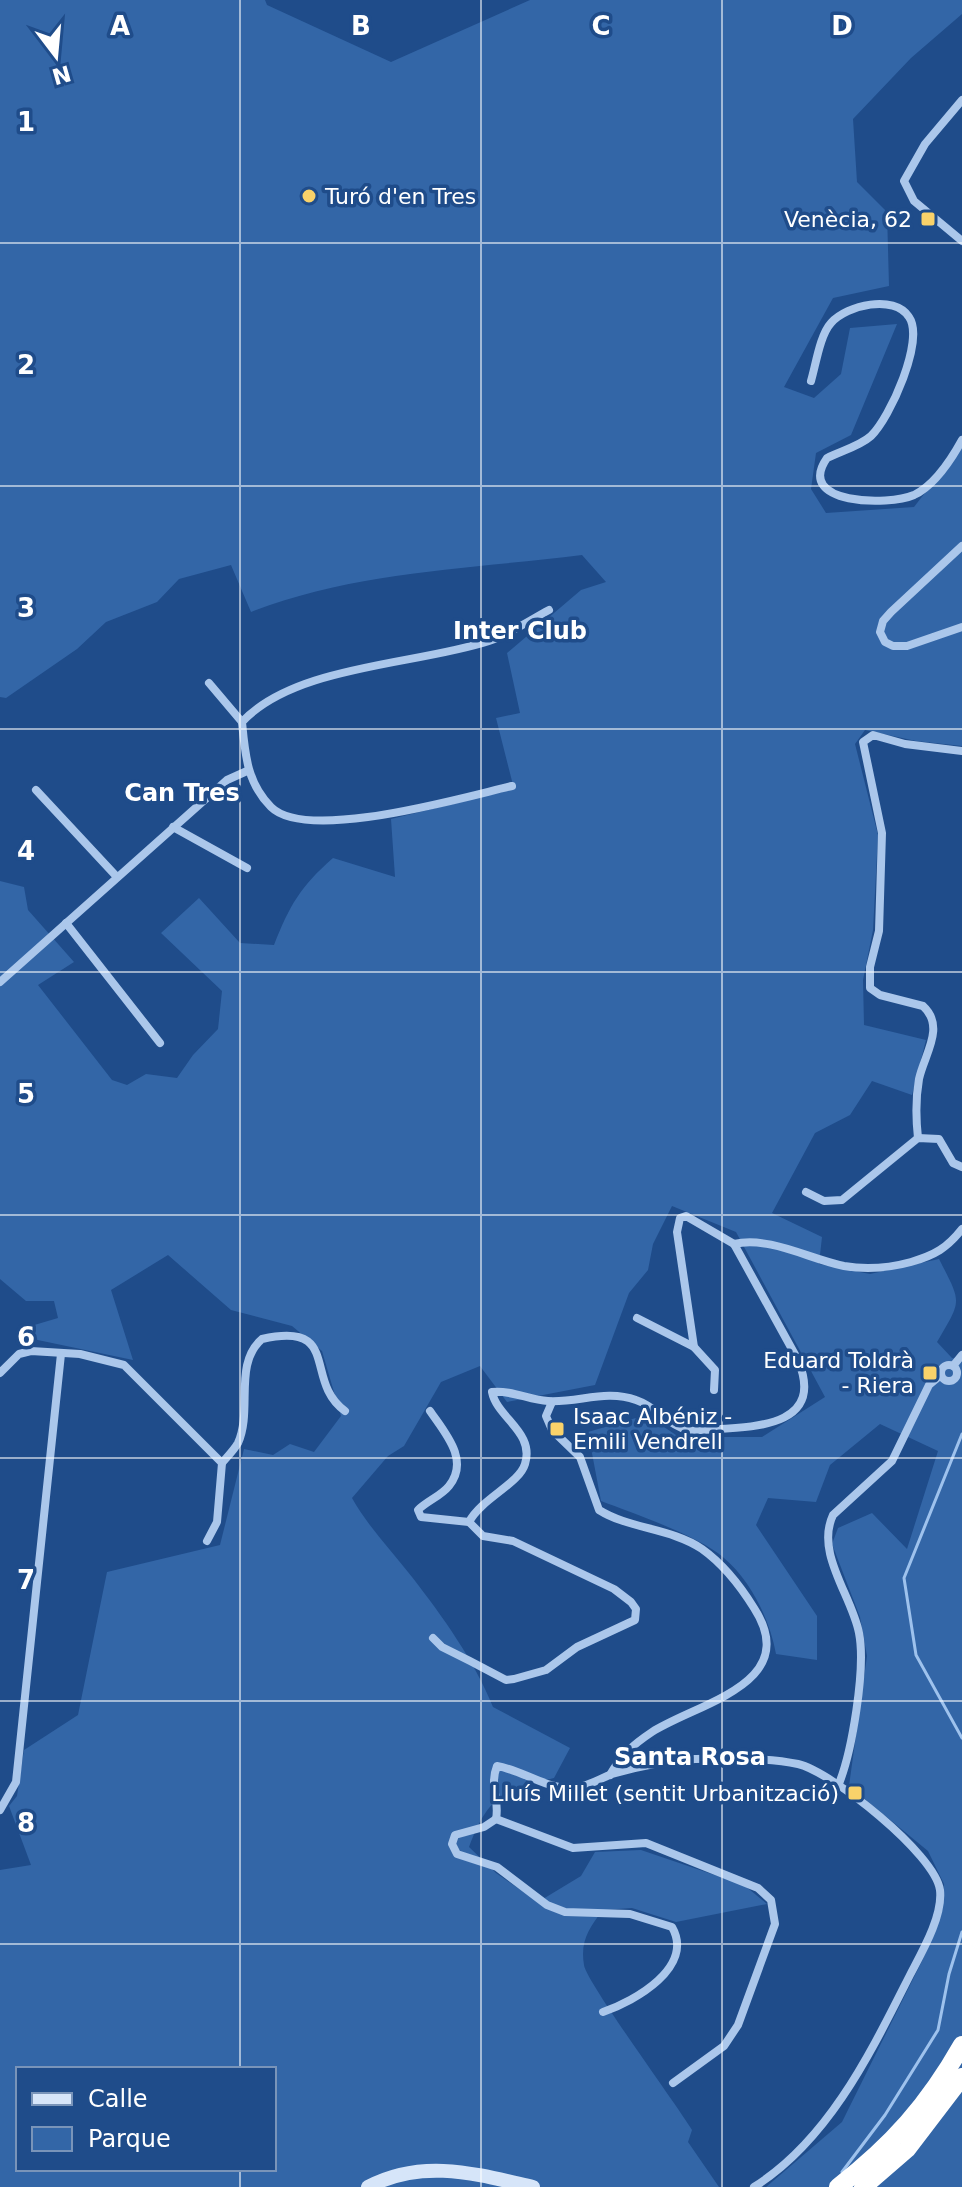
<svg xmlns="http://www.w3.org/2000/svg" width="962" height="2187" font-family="'DejaVu Sans',sans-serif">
<rect width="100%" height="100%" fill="#1f4c8a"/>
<path fill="#3366a7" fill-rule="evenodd" d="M0,0H265L267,5L391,62L530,0H962V14L911,58L853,119L857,182L887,212L889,286L833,298L784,387L814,398L841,374L850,328L897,324L851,435L816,453L811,489L826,513L914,507L962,445V746L916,741L865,730L855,744L878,835L873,930L863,980L864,1025L926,1040L912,1095L872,1081L850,1115L815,1133L772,1213L822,1237L819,1264L870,1274L939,1259C962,1304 962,1299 937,1342L952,1358L962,1360V2187H766L842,2122L924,1957L942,1911L944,1884L928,1851L849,1786L867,1656L860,1617L832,1544L838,1528L872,1513L907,1549L938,1451L880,1424L830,1465L816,1502L768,1498L756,1525L817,1616V1660L776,1654C770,1620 751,1581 724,1558C699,1536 633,1513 601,1501L588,1432L646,1415L679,1437H762L825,1397L736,1232L672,1206L653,1244L648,1270L629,1293L595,1385L507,1402L480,1366L441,1382L404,1446L388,1456L352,1498C369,1528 391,1550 412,1577C443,1617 474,1660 493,1707L570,1748L554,1778C502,1791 489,1795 469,1847L496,1873L538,1902L581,1876L595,1852L641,1850L744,1885L767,1904L676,1922L632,1908L603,1910C589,1928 580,1941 584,1965C585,1980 677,2105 692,2130L688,2142L719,2187H0V1870L31,1865L9,1806L17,1796L24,1750L78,1715L107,1572L220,1545L244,1449L273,1455L290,1444L314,1452L341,1416L322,1351L292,1326L231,1310L168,1255L111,1290L133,1360L33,1339L31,1326L58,1318L54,1301H26L0,1279V881L24,887L28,910L74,962L38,985L112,1080L127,1085L146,1074L177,1078L193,1055L218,1029L222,991L161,933L199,898L240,943L274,945C290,905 300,887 333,858L395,877L391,819L514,789L496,718L520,713L507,653L581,590L606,582L582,555C472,569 355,571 251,612L231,565L179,579L157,602L106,622L77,649L6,698L0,697ZM18,2069H274V2169H18Z"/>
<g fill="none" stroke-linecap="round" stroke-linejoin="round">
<g stroke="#9ec2ed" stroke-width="3">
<path d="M962,1434L904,1578L916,1655L962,1738"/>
<path d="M842,2172L885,2115L938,2030L949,1974L962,1932"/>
</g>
<g stroke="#abc7eb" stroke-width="8">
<path d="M962,100L925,144L904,181L914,201L962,241"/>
<path d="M811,381C816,364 820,335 831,323C847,305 894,294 909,317C925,340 890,418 871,436C860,446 841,451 827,458C794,505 889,506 914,495C935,485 951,460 962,440"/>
<path d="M962,546L891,612L883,621L880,632L885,642L893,646H907L962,627"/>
<path d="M209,683L242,722"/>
<path d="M512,786C464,797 307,843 271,807C247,783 245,754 242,722C295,665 416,665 489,641C510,634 530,620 549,610"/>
<path d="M36,790L117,877"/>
<path d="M173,827L247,868"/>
<path d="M66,923L160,1043"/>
<path d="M0,982L227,780L247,771"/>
<path d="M918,1138C916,1120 916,1096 919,1079C924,1055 946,1027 923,1006L880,995L870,988V967L879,931L882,833L863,742L873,735L905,744L962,751"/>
<path d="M806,1192L824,1201L842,1200L918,1138L939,1139L953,1163L962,1167"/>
<path d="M734,1244C770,1236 809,1259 844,1266C867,1270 889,1268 911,1262C935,1255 947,1248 962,1229"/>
<path d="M637,1318L694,1347"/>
<circle cx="949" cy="1373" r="8"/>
<path d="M953,1366L962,1355"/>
<path d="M0,1373L19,1354L31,1351L80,1354L124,1365L222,1463L217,1522L207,1541"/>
<path d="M552,1402L546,1416L552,1430L580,1457L599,1510C629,1529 671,1528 702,1549C723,1564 741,1587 754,1608C803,1684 697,1703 652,1732C634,1744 621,1755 610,1775"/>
<path d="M430,1411C445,1433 470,1460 449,1486C441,1496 427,1501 418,1510L421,1517L469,1522"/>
<path d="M222,1463C227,1457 234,1450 238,1443C253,1410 233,1364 262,1339C342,1321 303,1381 345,1411"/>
<path d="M433,1638L442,1647L470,1661L506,1680L514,1679L546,1670L577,1647L635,1620L636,1609L631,1602L614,1589L513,1541L483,1536L469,1522C482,1498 519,1484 525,1464C535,1432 497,1418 492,1392C512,1390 529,1400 548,1401C578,1403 606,1389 636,1400C657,1407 669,1426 690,1431C737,1426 829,1435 798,1360L734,1244L686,1216L680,1218L677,1232L694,1347L715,1370L714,1390"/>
<path d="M838,1786C852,1753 866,1668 859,1633C852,1596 815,1553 833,1515L892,1461L929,1385L941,1375"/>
<path d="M0,1810L16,1782L61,1354"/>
<path d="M496,1819C500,1800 489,1786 497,1766C522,1770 546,1789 572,1788C585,1788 599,1779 612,1774C639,1766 666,1761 695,1759C724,1758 770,1758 798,1764C832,1772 935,1854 940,1890C943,1916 922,1952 910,1975C871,2052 829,2140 754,2187"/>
<path d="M496,1819L573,1848L646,1843L758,1888L771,1900L775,1924L738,2025L724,2046L673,2083"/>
<path d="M496,1819L484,1827L455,1835L452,1844L457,1854L497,1867L547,1905L565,1912L630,1914L672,1927C695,1967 635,2001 603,2012"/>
</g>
<path stroke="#d6e5f9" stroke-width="14" d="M368,2187C423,2158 476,2174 533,2187"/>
<g stroke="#fff" stroke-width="18">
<path d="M838,2187C892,2145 928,2105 962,2045"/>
<path d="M863,2187L907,2149L962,2077"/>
</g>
</g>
<path fill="none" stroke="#fff" stroke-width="2" stroke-opacity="0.55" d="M240,0V2069M481,0V2187M722,0V2187M0,243H962M0,486H962M0,729H962M0,972H962M0,1215H962M0,1458H962M0,1701H962M0,1944H962M240,2169V2187"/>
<g fill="#f9d26a" stroke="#1f4c8a" stroke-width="3">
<circle cx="309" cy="196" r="8"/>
<rect x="920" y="211" width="16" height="16" rx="4"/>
<rect x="922" y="1365" width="16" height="16" rx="4"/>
<rect x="549" y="1421" width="16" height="16" rx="4"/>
<rect x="847" y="1785" width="16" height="16" rx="4"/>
</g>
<g text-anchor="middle" stroke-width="7" stroke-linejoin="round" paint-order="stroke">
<g font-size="22" fill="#fff" stroke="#1f4c8a" text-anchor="end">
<text x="325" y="204" text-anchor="start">Turó d'en Tres</text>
<text x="912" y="227">Venècia, 62</text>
<text x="914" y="1368">Eduard Toldrà<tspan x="914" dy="25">- Riera</tspan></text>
<text x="573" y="1424" text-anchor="start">Isaac Albéniz -<tspan x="573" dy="25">Emili Vendrell</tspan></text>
<text x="839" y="1801">Lluís Millet (sentit Urbanització)</text>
</g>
<g font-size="24" font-weight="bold" fill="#fff" stroke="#1f4c8a">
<text x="520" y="639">Inter Club</text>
<text x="182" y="801">Can Tres</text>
<text x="690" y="1765">Santa Rosa</text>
</g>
</g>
<g font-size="26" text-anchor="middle" font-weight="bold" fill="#fff" stroke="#1f4c8a" stroke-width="7" stroke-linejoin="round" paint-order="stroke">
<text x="120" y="35">A</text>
<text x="361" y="35">B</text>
<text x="601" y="35">C</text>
<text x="842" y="35">D</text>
<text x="26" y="131">1</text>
<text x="26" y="374">2</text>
<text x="26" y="617">3</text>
<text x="26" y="860">4</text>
<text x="26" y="1103">5</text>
<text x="26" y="1346">6</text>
<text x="26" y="1589">7</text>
<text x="26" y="1832">8</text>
</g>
<rect x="16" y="2067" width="260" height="104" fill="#1f4c8a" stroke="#7994b9" stroke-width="2"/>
<rect x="32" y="2093" width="40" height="12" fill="#d6e5f9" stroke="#7994b9" stroke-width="2"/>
<text x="88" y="2107" font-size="24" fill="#ffffff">Calle</text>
<rect x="32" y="2127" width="40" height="24" fill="#3366a7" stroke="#7994b9" stroke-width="2"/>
<text x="88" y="2147" font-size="24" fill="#ffffff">Parque</text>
<g transform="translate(56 56) rotate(164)" stroke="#1f4c8a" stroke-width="6" paint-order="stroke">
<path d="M0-6L14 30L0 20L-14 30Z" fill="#ffffff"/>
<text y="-12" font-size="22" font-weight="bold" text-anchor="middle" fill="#ffffff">N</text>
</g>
</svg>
